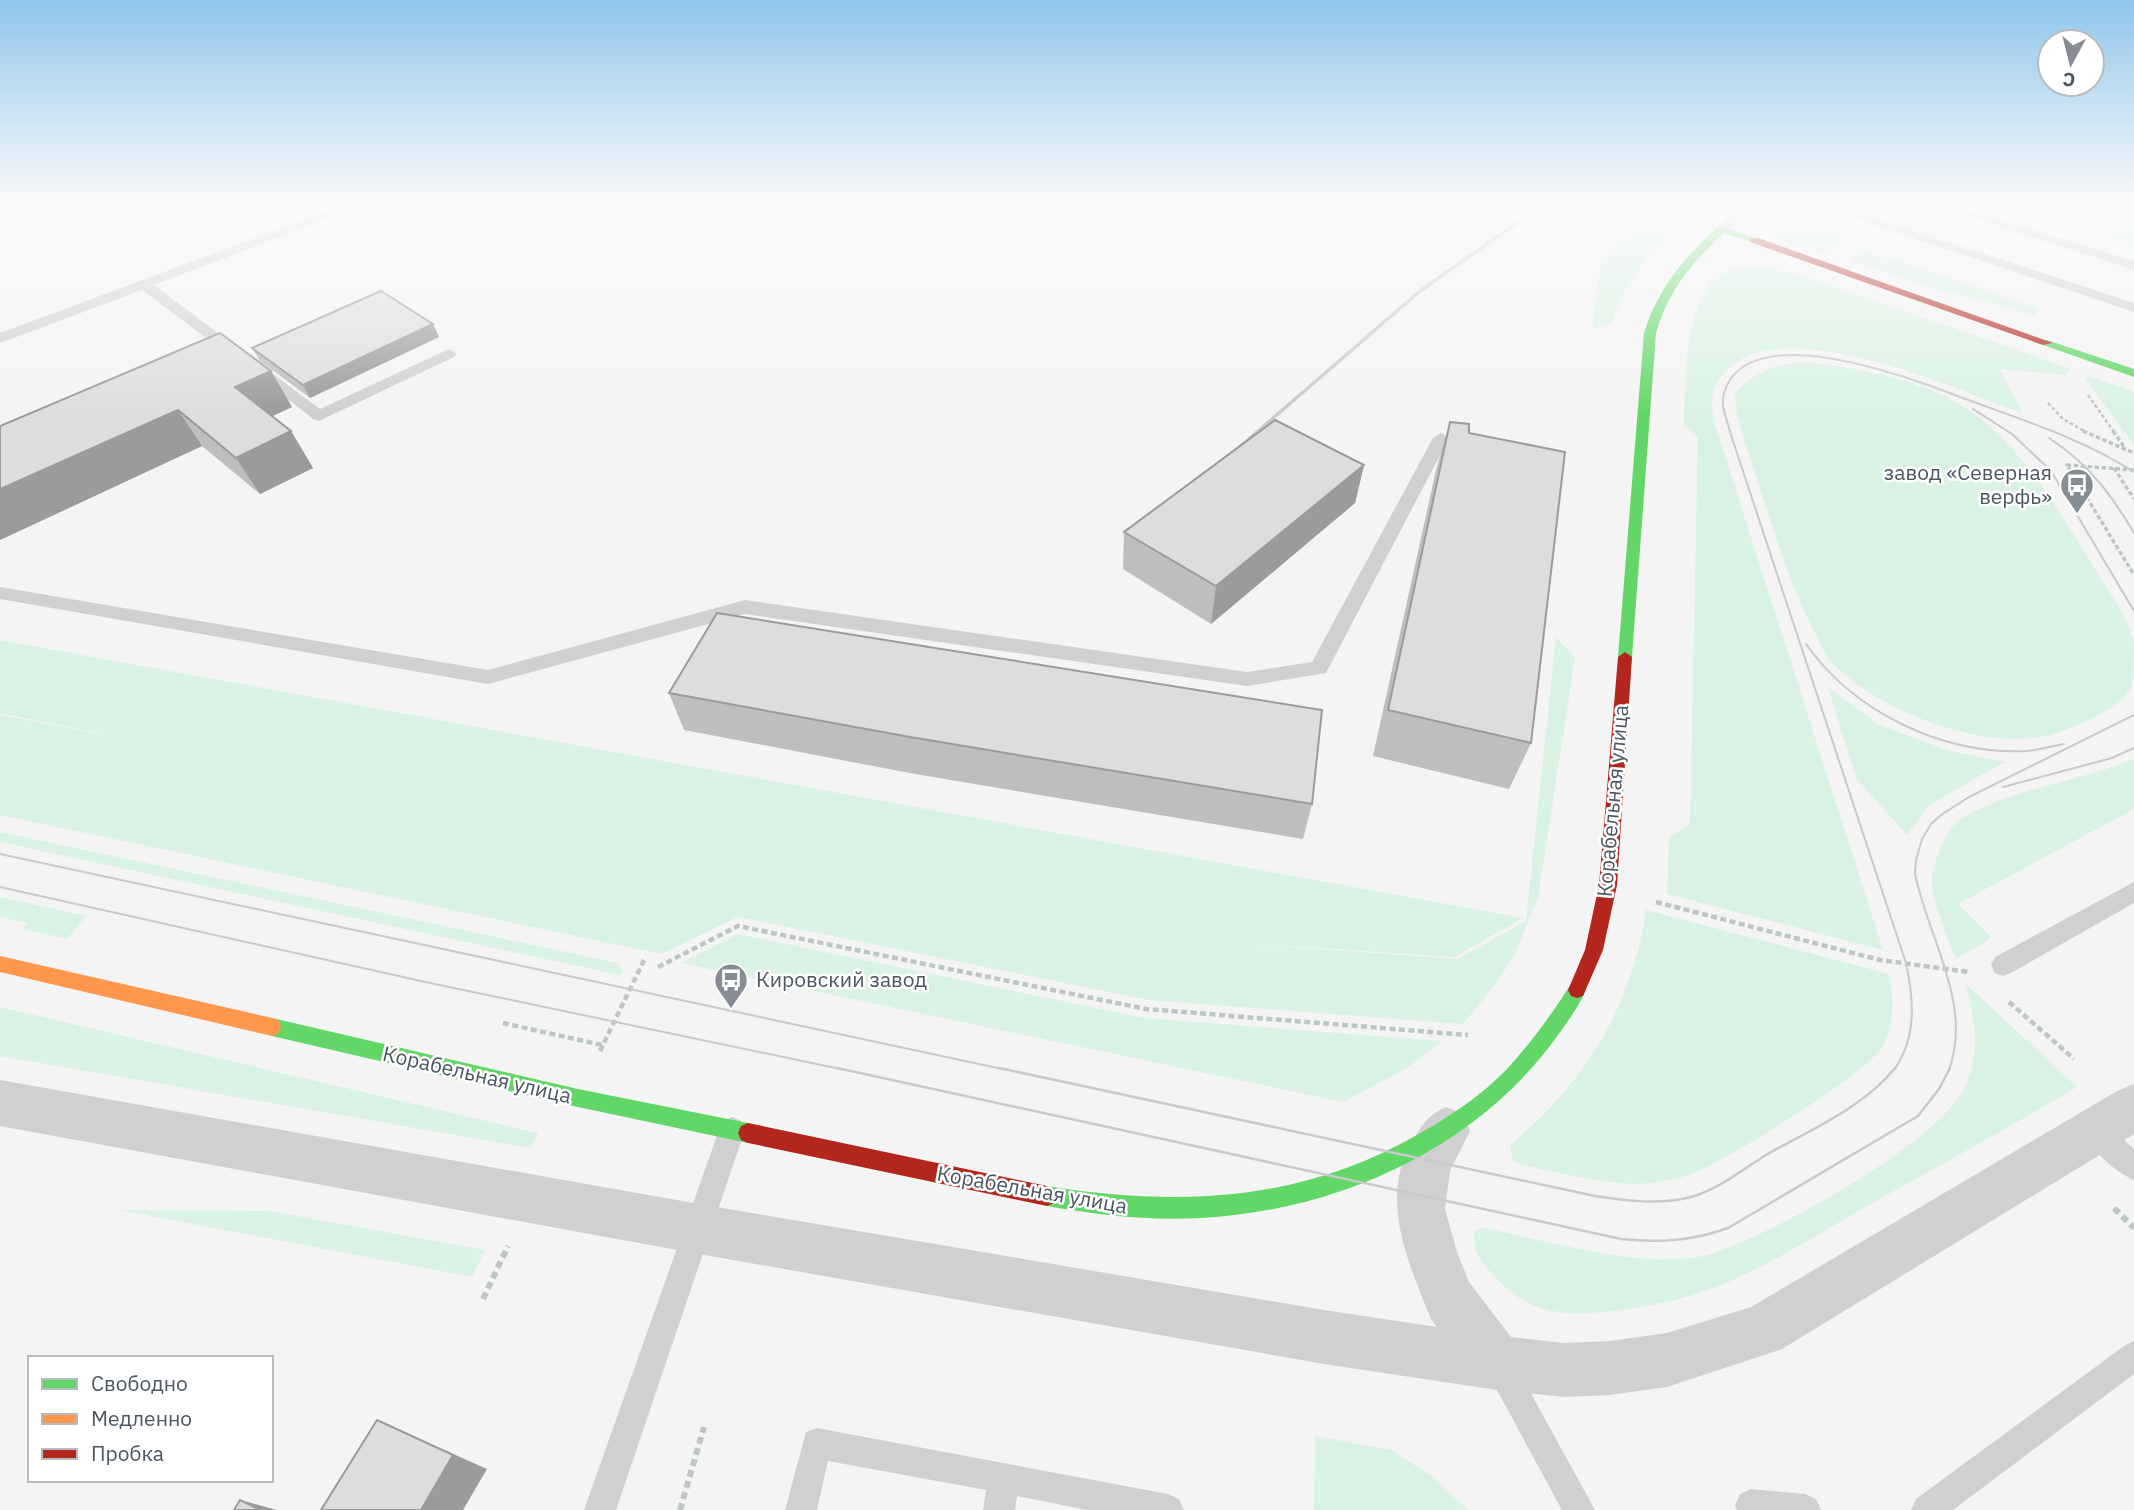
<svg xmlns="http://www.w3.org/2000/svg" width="2134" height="1510" font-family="'IBM Plex Sans',sans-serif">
<rect width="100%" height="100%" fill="#f4f4f4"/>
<g fill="#d9f2e3">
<path d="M1668,204H1707C1664,241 1630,265 1612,322L1592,330L1601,258Z"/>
<path d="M1774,204L1793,205L1816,213L1810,223L1848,235L1828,255C1807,248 1771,243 1759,222L1761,214Z"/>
<path d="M1996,204H2069L2134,223V246Z"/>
<path d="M1862,249L2040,309L2035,315L1918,284L1850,261Z"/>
<path d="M1762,267L1801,275L2071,369L2065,375L2000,369L2022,413C1957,390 1778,308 1724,373C1709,391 1710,406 1716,428L1883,950L1667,894L1669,838L1690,823L1698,437L1684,424C1686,385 1683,293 1725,273C1735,268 1750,268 1762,267Z"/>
<path d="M1804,362C1856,367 1930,381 1973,413C2028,454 2062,517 2098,574C2111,595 2129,618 2134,643C2134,655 2134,675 2131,687C2122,710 2064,732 2041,737C2005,743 1966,735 1932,723C1896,710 1861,691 1833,664C1825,657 1821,644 1816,635C1781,567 1761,489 1737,416L1735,393C1756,370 1774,365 1804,362Z"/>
<path d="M2089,376L2134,392V445L2086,380Z"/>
<path d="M1556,637L1575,658L1538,898L1514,956L1495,985L1463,1024L1148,1000L738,917L661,954L0,815V715L131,740L0,713V640L1523,918L1455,957L1209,941L1457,959L1526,921Z"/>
<path d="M1828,687L1879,725L1947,750L2004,762L1929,805L1907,835L1856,778Z"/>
<path d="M2134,759V809L1958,904L1990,936L1989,940L1956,959C1946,934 1934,907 1932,881C1931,869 1944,835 1953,826C1986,794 2086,780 2134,759Z"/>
<path d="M0,832L618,963L623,971L620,975L0,842Z"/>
<path d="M0,897L86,916L67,939L23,929L27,923L0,917Z"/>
<path d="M1646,910L1889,974C1894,997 1895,1025 1883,1046C1867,1074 1727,1160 1694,1173C1682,1178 1670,1180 1658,1182C1613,1189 1565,1173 1521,1165L1513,1160L1510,1145C1585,1083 1632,1007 1646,910Z"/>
<path d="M738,934L1145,1018L1443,1041L1407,1068L1343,1102L681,963Z"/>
<path d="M1965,983L2077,1087C2013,1125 1948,1161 1883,1197C1827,1228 1770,1267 1710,1289C1678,1301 1644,1307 1611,1311C1570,1316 1534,1315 1503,1285C1489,1271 1469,1252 1475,1231L1483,1228C1540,1239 1619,1263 1676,1259C1690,1258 1704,1257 1717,1252C1778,1231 1938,1143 1965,1087C1981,1054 1975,1017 1965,983Z"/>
<path d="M0,1007L538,1133L530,1148L0,1056Z"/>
<path d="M120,1210L269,1211L485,1250L472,1277Z"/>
<path d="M1315,1436L1391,1450L1431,1476L1468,1510H1314Z"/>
</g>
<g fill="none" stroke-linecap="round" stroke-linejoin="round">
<g stroke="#bcc7c4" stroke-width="2.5" stroke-dasharray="3.5 2.5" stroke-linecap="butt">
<path d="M2088,395L2114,432"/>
<path d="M2048,403L2063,419L2086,432"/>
</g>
<g stroke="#bcc7c4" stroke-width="3.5" stroke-dasharray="4.5 2.5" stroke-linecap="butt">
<path d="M2083,431L2134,453"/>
<path d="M2113,431L2125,448"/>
<path d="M2114,468L2134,499"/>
<path d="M2134,470L2067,465L2134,575"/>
</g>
<g stroke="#bcc7c4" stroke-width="4.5" stroke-dasharray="6 3.5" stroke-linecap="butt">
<path d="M1656,902L1880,960L1969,972"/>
<path d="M658,967L738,926L1146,1009L1468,1035"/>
<path d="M2009,1002L2074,1059"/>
<path d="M503,1023L602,1045"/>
<path d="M600,1051L645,958"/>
</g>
<g stroke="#bcc7c4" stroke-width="6" stroke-dasharray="7 4.5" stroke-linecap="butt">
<path d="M2114,1208L2134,1228"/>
<path d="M483,1299L508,1246"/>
<path d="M680,1510L704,1427"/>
</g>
<g fill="#ced0d2" fill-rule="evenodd">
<path d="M347,204H366L154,285L239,349L242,352L239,355H229L142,290L0,343V333Z"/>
<path d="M1738,204H1753L1727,232H1717L1715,229Z"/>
<path d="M1811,204L1840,207L1861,204H1919L1913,208L1856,212L2134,303V312Z"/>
<path d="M1929,204H1949L2134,261V270Z"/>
<path d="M2091,204H2112L2134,210V218Z"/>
<path d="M449,349L457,354L454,357L319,421L313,419L252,371L255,368H265L320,409Z"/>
<path d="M1441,433L1449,438L1326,673L1247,686L745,614L488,684L0,599V587L488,670L745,600L1247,672L1312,662L1433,438Z"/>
<path d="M2134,882V903L2011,973L2003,976L1995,973L1991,965L1995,957Z"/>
<path d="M732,1117L741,1121L745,1130L616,1510H584L719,1130L723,1121Z"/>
<path d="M2095,1118L2104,1122L2134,1149V1180C2116,1173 2090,1149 2082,1131L2086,1122Z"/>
<path d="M2134,1341V1374L1953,1510H1911L1916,1499L2124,1346Z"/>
<path d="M1500,1353L1511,1357L1595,1510H1562L1485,1368L1489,1357Z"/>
<path d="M817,1428L1168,1494L1179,1499L1184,1510H1087L1017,1496L1015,1510H983L986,1490L828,1461L817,1510H785L806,1432Z"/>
<path d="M1751,1489L1805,1494L1816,1499L1821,1510H1737L1735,1505L1740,1494Z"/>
</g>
<path fill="#ced0d2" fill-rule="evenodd" d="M0,1080L699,1204L1324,1310L1437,1327L1431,1319C1408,1262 1378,1198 1413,1140C1423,1124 1428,1115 1446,1107L1463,1114L1470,1131L1450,1171L1445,1209L1457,1252L1469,1282L1511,1337L1564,1343L1610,1341L1667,1333L1751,1307L2117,1091L2134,1084V1134L1782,1349L1667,1387L1610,1395L1564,1397L1497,1390L1324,1364L699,1254L0,1126Z"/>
<g fill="#63d668" fill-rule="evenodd">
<path d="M1718,227H1726L1759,240L1754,243L1724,233C1692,262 1668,291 1656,333L1632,657L1625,662L1618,657L1644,333C1658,288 1684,258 1718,227Z"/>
<path d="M2047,340L2134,369V377L2043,345L2041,343Z"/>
<path d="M1577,982L1583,984L1586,990C1579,1006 1568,1021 1558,1035C1477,1149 1337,1211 1201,1218C1149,1221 1098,1215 1047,1206L1040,1203L1037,1196L1040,1189L1047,1186C1178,1207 1300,1202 1417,1135C1449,1117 1481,1096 1507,1069C1531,1043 1552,1014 1571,984Z"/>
<path d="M272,1018L578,1089L748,1123L755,1126L758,1133L755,1140L748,1143L578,1107L272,1036L265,1033L263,1027L265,1021Z"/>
</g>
<path fill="#ff974d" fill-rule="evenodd" d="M0,956L272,1018L279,1021L281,1027L279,1033L272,1036L0,972Z"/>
<g fill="#b3261e" fill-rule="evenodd">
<path d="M1750,238H1758L2053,343L2043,345L1750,242Z"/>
<path d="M1625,652L1632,657L1617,885L1603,950L1583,996L1577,998L1571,996L1568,990L1585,950L1599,885L1618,657Z"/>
<path d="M748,1123L1047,1186L1054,1189L1057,1196L1054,1203L1047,1206L748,1143L741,1140L738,1133L741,1126Z"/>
</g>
<g stroke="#c9cacc" stroke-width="2">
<path d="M1973,409L2012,434L2051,471L2134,611"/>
<path d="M2049,438C2088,463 2111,494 2134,533"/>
<path d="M1806,644C1854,712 1942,755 2027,751C2039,750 2052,746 2064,744"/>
<path d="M2003,787L2112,758L2134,748"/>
<path d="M0,854L1007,1070"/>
<path d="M0,887L430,983L845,1070"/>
<path d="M1894,1070C1917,1037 1914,1001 1906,963L1731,435C1728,422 1720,407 1724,393C1748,314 1915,380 1963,398C2022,420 2081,438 2134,472"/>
<path d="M1949,1070C1973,1004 1928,938 1915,874L1916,860L1922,839L1931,824L1941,815L1969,797L2134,715"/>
</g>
<g stroke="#c9cacc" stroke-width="2.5">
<path d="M837,1068L1621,1239C1659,1243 1692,1241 1728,1228L1918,1116L1939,1089L1950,1068"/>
<path d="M999,1068L1595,1196C1627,1201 1660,1205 1691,1197C1719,1189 1742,1170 1766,1155C1810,1130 1863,1108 1895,1068"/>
</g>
<path stroke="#c9cacc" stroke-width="3.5" d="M1257,432L1420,291L1544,204"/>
<path stroke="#c9cacc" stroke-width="4.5" d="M1236,451L1259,431"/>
</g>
<g fill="#bebebf">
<path d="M439,337L310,398L260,361L252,348Z"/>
<path d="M271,371L292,407L272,416L291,431L313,468L260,494L202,446L0,540V426Z"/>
<path d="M1450,422L1469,433L1531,743L1509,789L1373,756L1436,470Z"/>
<path d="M1364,465L1355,503L1211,624L1123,569L1124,532Z"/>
<path d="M669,693L1312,804L1303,839L915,774L684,730Z"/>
</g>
<g fill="#9b9b9b">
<path d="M433,324L439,337L310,398L303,385Z"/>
<path d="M271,371L292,407L258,423L235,387Z"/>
<path d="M178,410L202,446L0,540V489Z"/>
<path d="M291,431L313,468L260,494L236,458Z"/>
<path d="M1364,465L1355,503L1211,624L1216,586Z"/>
<path d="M377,1420L487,1469L463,1510H421Z"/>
<path d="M240,1500L277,1510H260Z"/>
</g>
<g fill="#ddddde" stroke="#9b9b9b" stroke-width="2">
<path d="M381,291L433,324L303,385L252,348Z"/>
<path d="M220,333L271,371L235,387L291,431L236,458L178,410L0,489V426Z"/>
<path d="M1275,420L1364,465L1216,586L1124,532Z"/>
<path d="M1450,422L1469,424V433L1565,452L1531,743L1388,710Z"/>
<path d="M717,613L1322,710L1312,804L910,737L669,693Z"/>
<path d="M377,1420L453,1455L421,1510H321Z"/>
<path d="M240,1500L260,1510H234Z"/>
</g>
<linearGradient id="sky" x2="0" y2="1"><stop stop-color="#91c6eb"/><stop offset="0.49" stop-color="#fafafa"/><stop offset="1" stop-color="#fafafa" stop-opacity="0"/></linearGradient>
<rect width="2134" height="415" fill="url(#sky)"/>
<defs>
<g id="bus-pin" transform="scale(1.75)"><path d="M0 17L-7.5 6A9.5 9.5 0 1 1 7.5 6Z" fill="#868d94" stroke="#fff"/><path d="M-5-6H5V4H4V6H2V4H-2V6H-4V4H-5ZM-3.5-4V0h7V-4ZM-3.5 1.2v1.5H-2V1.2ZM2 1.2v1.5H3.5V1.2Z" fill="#fff"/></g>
</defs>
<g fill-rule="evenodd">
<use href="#bus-pin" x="2077" y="485"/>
<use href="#bus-pin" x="731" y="980"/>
</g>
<g text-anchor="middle" stroke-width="5" stroke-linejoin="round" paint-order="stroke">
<g font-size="21" fill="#4a5661" stroke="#fff" text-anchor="end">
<text x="2052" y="480">завод «Северная<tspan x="2052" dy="24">верфь»</tspan></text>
<text x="756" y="987" text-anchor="start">Кировский завод</text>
</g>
<g font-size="21" fill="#4a5661" stroke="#fff">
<text transform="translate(1613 801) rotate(-85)" y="7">Корабельная улица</text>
<text transform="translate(477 1075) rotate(13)" y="7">Корабельная улица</text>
<text transform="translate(1032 1190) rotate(10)" y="7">Корабельная улица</text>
</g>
</g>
<rect x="28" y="1356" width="245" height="126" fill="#ffffff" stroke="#b7bbc0" stroke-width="2"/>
<rect x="42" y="1379" width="35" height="10" fill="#63d668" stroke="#b7bbc0" stroke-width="2"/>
<text x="91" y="1391" font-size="21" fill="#4a5661">Свободно</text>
<rect x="42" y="1414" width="35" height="10" fill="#ff974d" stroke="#b7bbc0" stroke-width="2"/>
<text x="91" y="1426" font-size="21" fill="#4a5661">Медленно</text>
<rect x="42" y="1449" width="35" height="10" fill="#b3261e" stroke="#b7bbc0" stroke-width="2"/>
<text x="91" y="1461" font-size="21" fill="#4a5661">Пробка</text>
<g transform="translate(2071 63) rotate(187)"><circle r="33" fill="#ffffff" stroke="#b7bbc0" stroke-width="2"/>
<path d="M0-5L12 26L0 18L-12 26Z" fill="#868d94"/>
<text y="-10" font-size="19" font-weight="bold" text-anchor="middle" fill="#4a5661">С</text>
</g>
</svg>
